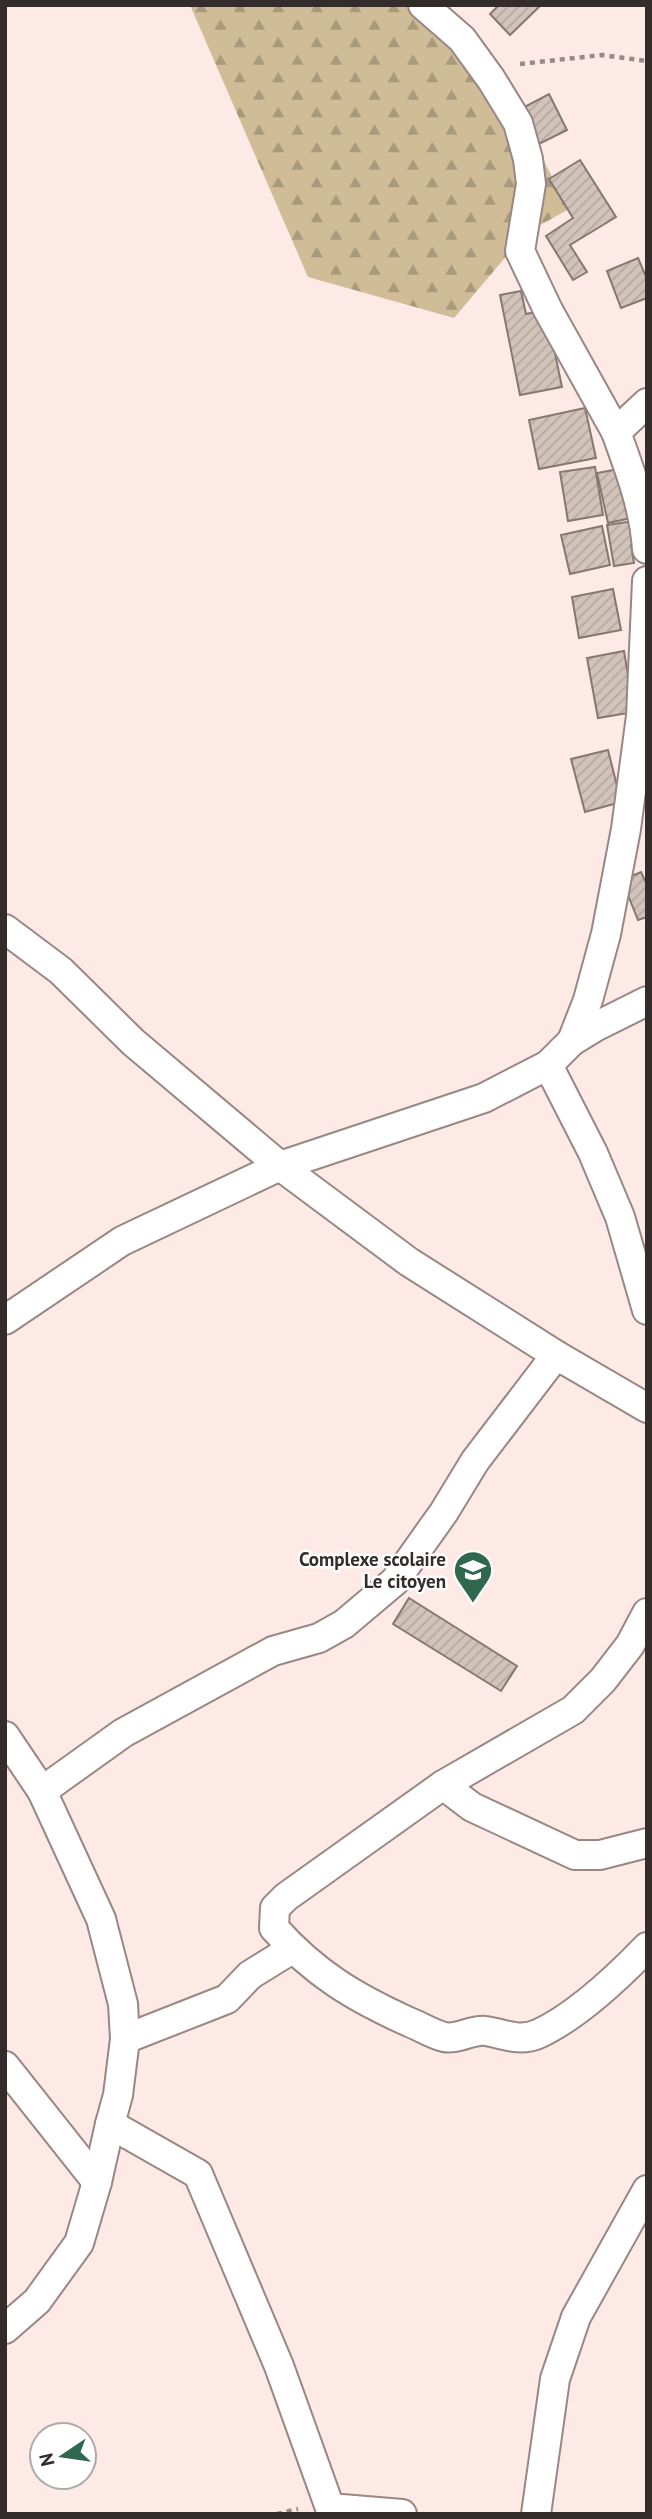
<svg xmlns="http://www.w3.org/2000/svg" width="652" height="2519" font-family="'PT Sans',sans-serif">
<defs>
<pattern id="forest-firs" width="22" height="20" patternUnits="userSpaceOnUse" patternTransform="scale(1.75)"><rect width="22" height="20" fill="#d0bd98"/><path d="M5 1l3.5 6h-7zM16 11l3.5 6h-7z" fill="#a99a7c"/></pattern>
<pattern id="building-hatch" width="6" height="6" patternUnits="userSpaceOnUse" patternTransform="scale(1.75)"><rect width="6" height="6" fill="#d1c3b9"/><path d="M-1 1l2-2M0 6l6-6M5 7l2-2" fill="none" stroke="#b4a89f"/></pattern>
</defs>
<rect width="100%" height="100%" fill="#fdeae6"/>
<path fill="url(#forest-firs)" d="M190,5H420L494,66L569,209L526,233L454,318L308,277Z"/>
<g fill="url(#building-hatch)" stroke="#85786f" stroke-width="2">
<path d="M499,5H541L510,35L490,14Z"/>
<path d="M549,94L567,130L535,146L517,111Z"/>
<path d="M580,160L616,217L570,245L587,272L573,280L546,236L573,218L549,179Z"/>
<path d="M638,258L647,279V298L621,308L607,271Z"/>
<path d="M521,291L526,314L546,310L562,387L520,395L500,295Z"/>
<path d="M585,408L596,458L539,469L529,420Z"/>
<path d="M635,466L645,515L608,523L597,473Z"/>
<path d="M595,467L603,515L568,521L560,472Z"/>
<path d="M647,519V542L631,545L634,563L614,566L607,525Z"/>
<path d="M602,526L610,565L570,574L561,535Z"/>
<path d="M613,589L621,630L579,638L572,597Z"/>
<path d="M624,651L634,712L598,718L587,658Z"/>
<path d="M608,750L621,802L585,812L571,759Z"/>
<path d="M641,872L647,885V917L638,920L622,880Z"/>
<path d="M409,1598L517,1666L501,1691L393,1624Z"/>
</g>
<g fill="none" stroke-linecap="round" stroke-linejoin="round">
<g stroke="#988784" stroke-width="32">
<g id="minor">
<path d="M423,5L462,39L491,79L518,123L528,159L531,184L520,251L548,310L616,432"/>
<path d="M647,403L616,432C630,471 644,507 647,549"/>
<path d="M5,929L61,971L133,1042L280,1166L409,1262L556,1355L647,1408"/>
<path d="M572,1041L588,1000L606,934L626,829L641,716L647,581"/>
<path d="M548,1065L593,1153L620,1217L647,1310"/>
<path d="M5,1320L122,1241L280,1166L484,1098L548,1065L572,1041L595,1027L647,1001"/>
<path d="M647,1613L630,1645L603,1680L573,1710L443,1785L286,1897L275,1908L274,1928C315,1974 354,1997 409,2022C420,2026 432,2034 444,2037C458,2040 472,2029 486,2031C504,2034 519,2042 538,2034C575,2017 619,1976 647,1947"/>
<path d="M5,1736L42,1791L101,1919L123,2004L125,2039L118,2095L110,2124L198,2174L279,2366L330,2508L402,2514"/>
<path d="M443,1785L472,1807L575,1855H600L647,1843"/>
<path d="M42,1791L123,1733L273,1651L319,1638L344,1624L395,1581L444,1512L475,1461L556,1355"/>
<path d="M125,2039L227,1999L250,1975L292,1949"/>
<path d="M5,2066L97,2182"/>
<path d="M5,2329L37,2301L79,2243L97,2182L110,2124"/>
<path d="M536,2514L555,2379L576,2317L647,2190"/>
</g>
</g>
<g stroke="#968987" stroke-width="4.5" stroke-dasharray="5 5" stroke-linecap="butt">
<path d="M520,64L602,55L647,61"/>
<path d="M277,2514L298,2509"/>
</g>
<use href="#minor" stroke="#fff" stroke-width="28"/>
</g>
<defs>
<g id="school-pin" transform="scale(2.0125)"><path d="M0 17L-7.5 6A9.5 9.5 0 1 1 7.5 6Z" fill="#2f674f" stroke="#fff"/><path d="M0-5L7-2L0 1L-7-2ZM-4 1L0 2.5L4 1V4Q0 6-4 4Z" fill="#fff"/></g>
</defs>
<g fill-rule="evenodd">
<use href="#school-pin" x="473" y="1570"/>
</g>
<g text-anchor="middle" stroke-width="5" stroke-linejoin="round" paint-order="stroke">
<g font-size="19" font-weight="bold" fill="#332c2b" stroke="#fff" text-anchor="end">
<text x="446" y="1566">Complexe scolaire<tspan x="446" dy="22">Le citoyen</tspan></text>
</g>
</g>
<rect width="652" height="2519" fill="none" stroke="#332c2b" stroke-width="14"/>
<g transform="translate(63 2456) rotate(257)"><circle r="33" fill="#ffffff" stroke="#adabaa" stroke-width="2"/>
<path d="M0-5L12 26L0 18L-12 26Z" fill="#2f674f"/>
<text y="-10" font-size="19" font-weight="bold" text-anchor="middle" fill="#332c2b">N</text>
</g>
</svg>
